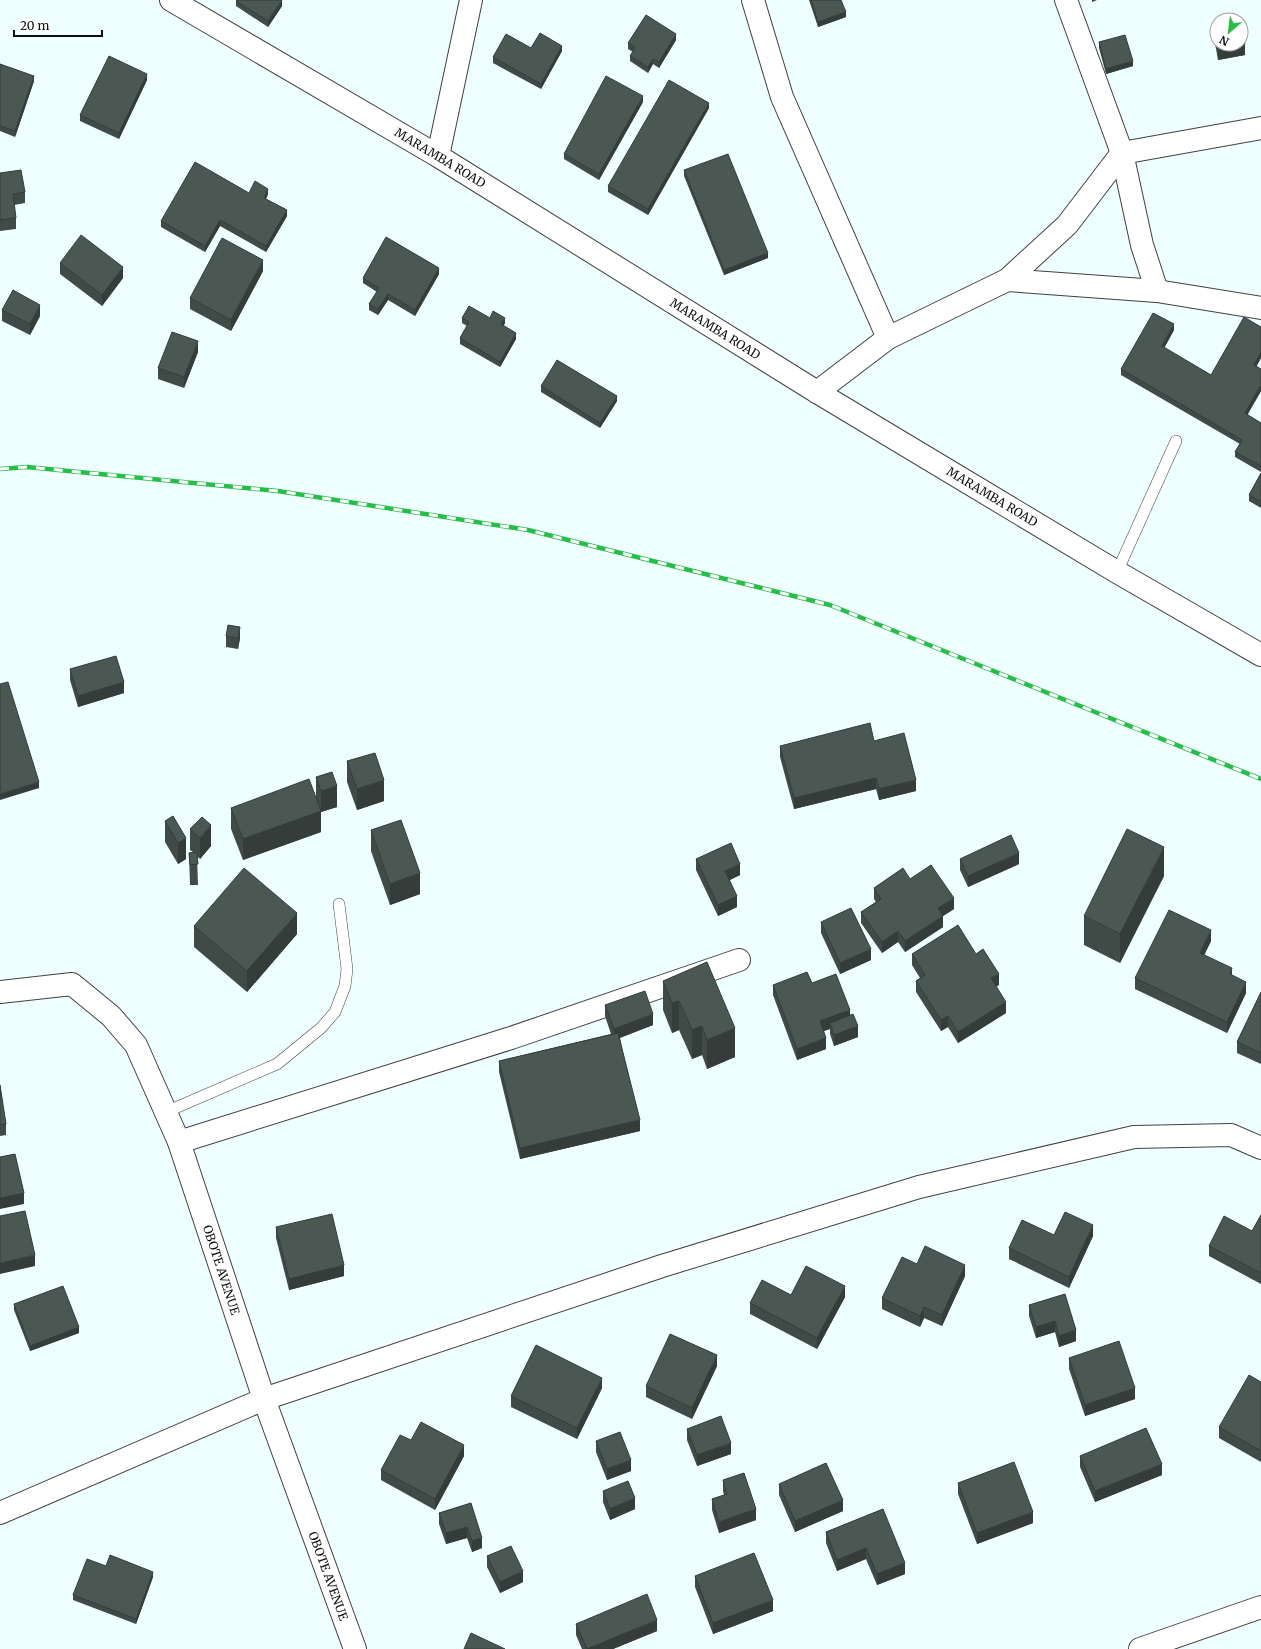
<svg xmlns="http://www.w3.org/2000/svg" width="1261" height="1649" font-family="Merriweather,serif">
<rect width="100%" height="100%" fill="#effeff"/>
<g fill="none" stroke-linecap="round" stroke-linejoin="round">
<g stroke="#414141" stroke-width="12">
<g id="service">
<path d="M1117,572L1176,441"/>
<path d="M166,1112L277,1064L321,1028L335,1012L345,986L347,969L339,904"/>
</g>
</g>
<g stroke="#414141" stroke-width="24">
<g id="minor">
<path d="M171,0L438,156L817,392L1117,572L1261,655"/>
<path d="M753,0L782,97L888,338"/>
<path d="M1066,0L1122,153L1142,245L1157,291"/>
<path d="M438,156L471,0"/>
<path d="M1007,280L1157,291L1261,308"/>
<path d="M817,392L888,338L1007,280L1067,225L1122,153L1261,128"/>
<path d="M0,992L72,984L111,1016L136,1045L179,1142L264,1399L355,1649"/>
<path d="M179,1142L511,1038L739,960"/>
<path d="M0,1513L264,1399L662,1266L919,1187L1134,1137L1231,1135L1261,1148"/>
<path d="M1140,1649L1261,1607"/>
</g>
</g>
<use href="#service" stroke="#fff" stroke-width="11"/>
<use href="#minor" stroke="#fff" stroke-width="22"/>
<g stroke="#25bf47" stroke-width="4.5">
<path id="rail" d="M0,469L27,467L278,491L528,530L830,605L1261,779"/>
</g>
<use href="#rail" stroke="#fff" stroke-width="3" stroke-dasharray="9" stroke-linecap="butt"/>
</g>
<g fill="#404b47">
<path d="M809,0H841L846,17L818,27Z"/>
<path d="M236,1L282,6L268,27L236,6Z"/>
<path d="M1214,27L1245,55L1218,60L1214,38Z"/>
<path d="M676,40L659,68L653,64L648,73L630,61V56L633,52L628,49V43Z"/>
<path d="M1099,42L1133,66L1106,74L1099,48Z"/>
<path d="M531,48L562,51L541,89L493,63V57Z"/>
<path d="M0,64L34,81L15,137L0,131Z"/>
<path d="M147,80L119,139L80,121V115Z"/>
<path d="M643,102L599,180L564,159V154Z"/>
<path d="M709,108L648,215L608,192V186Z"/>
<path d="M684,170L768,258L724,275L684,176Z"/>
<path d="M0,173L25,192V203L14,205L16,218V229L0,231Z"/>
<path d="M268,194L266,199L287,216L266,252L220,226L205,252L161,227V221Z"/>
<path d="M60,263L123,278L102,306L60,274Z"/>
<path d="M263,271L231,331L190,309V298Z"/>
<path d="M439,274L415,316L388,300L378,315L369,310V304L377,292L363,283V278Z"/>
<path d="M2,310L40,316L30,335L2,321Z"/>
<path d="M462,318H490L505,323L503,326L516,339L500,367L460,344V338L467,326L462,323Z"/>
<path d="M1261,327V358L1256,366L1261,391L1247,415L1261,423V472L1235,457V452L1240,444L1121,375V369L1174,330L1164,348L1211,375Z"/>
<path d="M198,352L184,388L158,379V368Z"/>
<path d="M541,386L617,401L600,428L541,392Z"/>
<path d="M1261,473V508L1249,501V495Z"/>
<path d="M226,636L240,638L238,649L226,647Z"/>
<path d="M70,669L124,693L78,707L70,680Z"/>
<path d="M874,741L916,791L879,800L876,789L794,809L780,757V746Z"/>
<path d="M347,761L384,801L357,810L347,782Z"/>
<path d="M316,777L337,807L321,812V832L243,860L231,829V808L316,798Z"/>
<path d="M173,816L186,859L178,864L165,842V821Z"/>
<path d="M190,829L211,846L200,859L197,856L198,885H190L189,853L193,852L190,850Z"/>
<path d="M371,830L420,894L390,905L371,851Z"/>
<path d="M696,859L740,875L730,880L737,907L718,916L696,870Z"/>
<path d="M960,859L1019,864L968,887L960,870Z"/>
<path d="M1164,876L1120,963L1084,945V916Z"/>
<path d="M910,879L954,909L943,916V927L905,952L898,942L882,953L861,923V912L876,902L874,899V888Z"/>
<path d="M821,922L871,960L840,974L821,933Z"/>
<path d="M194,926L297,934L247,992L194,947Z"/>
<path d="M1211,941L1204,955L1232,975L1246,993L1227,1033L1135,989V978Z"/>
<path d="M912,954H976L999,985L996,986L1006,1013L958,1043L948,1027L941,1031L916,992V981L920,978L912,965Z"/>
<path d="M663,981L735,1057L707,1069L702,1055L692,1059L679,1030L672,1033L663,1010Z"/>
<path d="M812,983L850,1015L858,1037L834,1046L830,1034V1029L824,1031L826,1049L797,1060L773,995V985Z"/>
<path d="M1261,992V1064L1237,1053V1042Z"/>
<path d="M605,1005L653,1025L620,1038L640,1131L520,1159L499,1072V1061L611,1034L605,1016Z"/>
<path d="M0,1085L6,1124V1135L0,1136Z"/>
<path d="M1261,1215V1284L1209,1256V1246L1252,1231Z"/>
<path d="M276,1227L344,1276L289,1290L276,1238Z"/>
<path d="M1093,1236L1069,1288L1009,1259V1248Z"/>
<path d="M917,1264L965,1276L942,1326L924,1318L920,1327L882,1309V1298Z"/>
<path d="M791,1295L845,1297L817,1349L750,1314V1303Z"/>
<path d="M14,1304L79,1333L30,1351L14,1310Z"/>
<path d="M1029,1305L1076,1330V1341L1059,1347L1055,1332L1036,1338L1029,1316Z"/>
<path d="M1069,1358L1135,1399L1085,1416L1069,1369Z"/>
<path d="M717,1366L692,1419L646,1397V1386Z"/>
<path d="M1261,1382V1462L1219,1438V1427Z"/>
<path d="M602,1388L577,1439L511,1407V1396Z"/>
<path d="M687,1429L731,1454L697,1466L687,1440Z"/>
<path d="M411,1440L464,1456L435,1510L381,1480V1470Z"/>
<path d="M596,1441L631,1471L607,1480L596,1452Z"/>
<path d="M1080,1456L1162,1475L1095,1502L1080,1467Z"/>
<path d="M723,1480L756,1520L719,1533L712,1510V1499L724,1495L723,1491Z"/>
<path d="M958,1483L1033,1523L977,1544L958,1494Z"/>
<path d="M779,1484L843,1511L795,1532L779,1495Z"/>
<path d="M603,1491L635,1509L610,1520L603,1502Z"/>
<path d="M471,1503L482,1548L472,1552L467,1538L446,1544L439,1524V1513Z"/>
<path d="M883,1509L905,1574L877,1585L866,1559L837,1571L826,1543V1532Z"/>
<path d="M487,1556L523,1582L500,1593L487,1567Z"/>
<path d="M106,1566L153,1577L136,1624L73,1600V1595Z"/>
<path d="M695,1576L773,1611L713,1634L695,1587Z"/>
<path d="M576,1624L657,1631L613,1649H582L576,1635Z"/>
</g>
<g fill="#343d3a">
<path d="M282,0V6L268,27V21Z"/>
<path d="M1092,0H1097L1092,2Z"/>
<path d="M846,12V17L818,27V22Z"/>
<path d="M676,34V40L659,68V62Z"/>
<path d="M1245,44V55L1218,60V49Z"/>
<path d="M562,46V51L541,89V84Z"/>
<path d="M653,59V64L648,73V67Z"/>
<path d="M1133,61V66L1106,74V69Z"/>
<path d="M147,74V80L119,139V133Z"/>
<path d="M34,76V81L15,137V131Z"/>
<path d="M643,96V102L599,180V174Z"/>
<path d="M709,103V108L648,215V209Z"/>
<path d="M268,189V194L264,203V198Z"/>
<path d="M287,210V216L266,252V246Z"/>
<path d="M220,220V226L205,252V246Z"/>
<path d="M768,253V258L724,275V270Z"/>
<path d="M263,260V271L231,331V320Z"/>
<path d="M123,267V278L102,306V295Z"/>
<path d="M439,268V274L415,316V310Z"/>
<path d="M388,294V300L378,315V309Z"/>
<path d="M40,305V316L30,335V324Z"/>
<path d="M505,318V323L501,330V324Z"/>
<path d="M1174,324V330L1162,352V346Z"/>
<path d="M516,333V339L500,367V362Z"/>
<path d="M198,341V352L184,388V377Z"/>
<path d="M1261,352V358L1254,371V365Z"/>
<path d="M1261,385V391L1245,419V413Z"/>
<path d="M617,396V401L600,428V423Z"/>
<path d="M240,627V638L238,649V638Z"/>
<path d="M124,682V693L78,707V696Z"/>
<path d="M876,778V789L794,809V798Z"/>
<path d="M384,780V801L357,810V789Z"/>
<path d="M916,780V791L879,800V789Z"/>
<path d="M39,782V788L0,800V794Z"/>
<path d="M337,786V807L321,812V832L243,860V839L321,811V791Z"/>
<path d="M211,825V846L200,859V838Z"/>
<path d="M186,838V859L178,864V843Z"/>
<path d="M1164,847V876L1120,963V934Z"/>
<path d="M1019,853V864L968,887V876Z"/>
<path d="M740,864V875L725,882V871Z"/>
<path d="M420,873V894L390,905V884Z"/>
<path d="M737,896V907L718,916V905Z"/>
<path d="M954,898V909L943,916V927L905,952V941L938,908Z"/>
<path d="M297,913V934L247,992V971Z"/>
<path d="M1211,930V941L1200,964V953Z"/>
<path d="M898,931V942L882,953V942Z"/>
<path d="M871,949V960L840,974V963Z"/>
<path d="M1232,968V979L1230,974Z"/>
<path d="M999,974V985L991,989V978Z"/>
<path d="M1246,982V993L1227,1033V1022Z"/>
<path d="M679,1001V1030L672,1033V1003Z"/>
<path d="M1006,1002V1013L958,1043V1032Z"/>
<path d="M850,1010V1021L830,1023V1029L820,1032V1021Z"/>
<path d="M653,1014V1025L614,1040V1029Z"/>
<path d="M948,1016V1027L941,1031V1020Z"/>
<path d="M702,1026V1055L692,1059V1030Z"/>
<path d="M858,1026V1037L834,1046V1035Z"/>
<path d="M735,1028V1057L707,1069V1040Z"/>
<path d="M826,1038V1049L797,1060V1049Z"/>
<path d="M640,1120V1131L520,1159V1148Z"/>
<path d="M24,1193V1204L0,1209V1198Z"/>
<path d="M1093,1225V1236L1069,1288V1277Z"/>
<path d="M35,1255V1266L0,1274V1263Z"/>
<path d="M344,1265V1276L289,1290V1279Z"/>
<path d="M965,1265V1276L942,1326V1315Z"/>
<path d="M845,1286V1297L817,1349V1338Z"/>
<path d="M924,1307V1318L920,1327V1316Z"/>
<path d="M1055,1321V1332L1036,1338V1327Z"/>
<path d="M79,1327V1333L30,1351V1346Z"/>
<path d="M1076,1330V1341L1059,1347V1336Z"/>
<path d="M717,1355V1366L692,1419V1408Z"/>
<path d="M602,1378V1388L577,1439V1428Z"/>
<path d="M1135,1388V1399L1085,1416V1405Z"/>
<path d="M731,1443V1454L697,1466V1455Z"/>
<path d="M464,1445V1456L435,1510V1499Z"/>
<path d="M631,1460V1471L607,1480V1469Z"/>
<path d="M1162,1464V1475L1095,1502V1491Z"/>
<path d="M635,1498V1509L610,1520V1509Z"/>
<path d="M843,1500V1511L795,1532V1521Z"/>
<path d="M756,1509V1520L719,1533V1522Z"/>
<path d="M1033,1512V1523L977,1544V1533Z"/>
<path d="M467,1527V1538L446,1544V1533Z"/>
<path d="M482,1538V1548L472,1552V1541Z"/>
<path d="M866,1548V1559L837,1571V1560Z"/>
<path d="M905,1563V1574L877,1585V1574Z"/>
<path d="M523,1571V1582L500,1593V1582Z"/>
<path d="M153,1572V1577L136,1624V1619Z"/>
<path d="M773,1600V1611L713,1634V1623Z"/>
<path d="M657,1620V1631L613,1649H587Z"/>
</g>
<g fill="#4a5753" stroke="#343d3a">
<path d="M237,0H282L268,21L236,1Z"/>
<path d="M811,0H841L846,12L818,22Z"/>
<path d="M646,15L676,34L659,62L653,59L648,67L630,56L635,48L628,43Z"/>
<path d="M1217,26V43L1214,27Z"/>
<path d="M1241,27L1245,44L1218,49L1217,44H1241Z"/>
<path d="M540,33L562,46L541,84L493,57L506,34L531,48Z"/>
<path d="M1125,35L1133,61L1106,69L1099,42Z"/>
<path d="M109,56L147,74L119,133L80,115Z"/>
<path d="M0,64L34,76L15,131L0,126Z"/>
<path d="M606,76L643,96L599,174L564,154Z"/>
<path d="M669,80L709,103L648,209L608,186Z"/>
<path d="M728,154L768,253L724,270L684,170Z"/>
<path d="M195,162L249,193L255,181L268,189L264,198L287,210L266,246L220,220L205,246L161,221Z"/>
<path d="M21,170L25,192L13,194L16,218L0,220V173Z"/>
<path d="M81,235L123,267L102,295L60,263Z"/>
<path d="M386,237L439,268L415,310L388,294L378,309L369,304L379,288L363,278Z"/>
<path d="M222,238L263,260L231,320L190,298Z"/>
<path d="M13,290L40,305L30,324L2,310Z"/>
<path d="M469,306L490,318L493,311L505,318L501,324L516,333L500,362L460,338L469,322L462,318Z"/>
<path d="M1153,313L1174,324L1162,346L1211,375L1244,317L1261,327V352L1254,365L1261,369V385L1245,413L1261,423V466L1235,452L1242,440L1121,369Z"/>
<path d="M172,332L198,341L184,377L158,368Z"/>
<path d="M557,360L617,396L600,423L541,386Z"/>
<path d="M1261,473V502L1249,495Z"/>
<path d="M228,625L240,627L238,638L226,636Z"/>
<path d="M116,656L124,682L78,696L70,669Z"/>
<path d="M8,682L39,782L0,794V684Z"/>
<path d="M870,723L874,741L904,733L916,780L879,789L876,778L794,798L780,746Z"/>
<path d="M375,753L384,780L357,789L347,761Z"/>
<path d="M332,772L337,786L321,791L316,777Z"/>
<path d="M309,779L321,811L243,839L231,808Z"/>
<path d="M173,816L186,838L178,843L165,821Z"/>
<path d="M202,817L211,825L200,838L190,829Z"/>
<path d="M401,820L420,873L390,884L371,830Z"/>
<path d="M1127,829L1164,847L1120,934L1084,916Z"/>
<path d="M1011,835L1019,853L968,876L960,859Z"/>
<path d="M731,843L740,864L725,871L737,896L718,905L696,859Z"/>
<path d="M197,852L198,864L190,865L189,853Z"/>
<path d="M931,865L954,898L938,908L943,916L905,941L898,931L882,942L861,912L881,899L874,888L903,868L910,879Z"/>
<path d="M244,868L297,913L247,971L194,926Z"/>
<path d="M851,908L871,949L840,963L821,922Z"/>
<path d="M1169,910L1211,930L1200,953L1232,968L1230,974L1246,982L1227,1022L1135,978Z"/>
<path d="M958,925L976,954L983,949L999,974L991,978L1006,1002L958,1032L948,1016L941,1020L916,981L925,975L912,954Z"/>
<path d="M707,962L735,1028L707,1040L702,1026L692,1030L679,1001L672,1003L663,981Z"/>
<path d="M807,972L812,983L836,974L850,1010L820,1021L826,1038L797,1049L773,985Z"/>
<path d="M645,991L653,1014L614,1029L605,1005Z"/>
<path d="M1261,992V1053L1237,1042Z"/>
<path d="M853,1014L858,1026L834,1035L830,1023Z"/>
<path d="M618,1033L640,1120L520,1148L499,1061Z"/>
<path d="M0,1085L6,1124L0,1125Z"/>
<path d="M15,1154L24,1193L0,1198V1157Z"/>
<path d="M25,1211L35,1255L0,1263V1216Z"/>
<path d="M1065,1212L1093,1225L1069,1277L1009,1248L1022,1220L1054,1235Z"/>
<path d="M332,1214L344,1265L289,1279L276,1227Z"/>
<path d="M1261,1215V1273L1209,1246L1224,1216L1252,1231Z"/>
<path d="M925,1246L965,1265L942,1315L924,1307L920,1316L882,1298L902,1257L917,1264Z"/>
<path d="M806,1266L845,1286L817,1338L750,1303L762,1280L791,1295Z"/>
<path d="M63,1286L79,1327L30,1346L14,1304Z"/>
<path d="M1065,1294L1076,1330L1059,1336L1055,1321L1036,1327L1029,1305Z"/>
<path d="M670,1334L717,1355L692,1408L646,1386Z"/>
<path d="M1119,1341L1135,1388L1085,1405L1069,1358Z"/>
<path d="M536,1345L602,1378L577,1428L511,1396Z"/>
<path d="M1249,1375L1261,1382V1451L1219,1427Z"/>
<path d="M721,1416L731,1443L697,1455L687,1429Z"/>
<path d="M421,1422L464,1445L435,1499L381,1470L400,1435L411,1440Z"/>
<path d="M1146,1428L1162,1464L1095,1491L1080,1456Z"/>
<path d="M620,1432L631,1460L607,1469L596,1441Z"/>
<path d="M1014,1462L1033,1512L977,1533L958,1483Z"/>
<path d="M826,1463L843,1500L795,1521L779,1484Z"/>
<path d="M744,1473L756,1509L719,1522L712,1499L727,1494L723,1480Z"/>
<path d="M628,1481L635,1498L610,1509L603,1491Z"/>
<path d="M471,1503L482,1538L472,1541L467,1527L446,1533L439,1513Z"/>
<path d="M883,1509L905,1563L877,1574L866,1548L837,1560L826,1532Z"/>
<path d="M511,1546L523,1571L500,1582L487,1556Z"/>
<path d="M754,1553L773,1600L713,1623L695,1576Z"/>
<path d="M110,1555L153,1572L136,1619L73,1595L87,1559L106,1566Z"/>
<path d="M647,1594L657,1620L587,1649L576,1624Z"/>
<path d="M471,1633L505,1649H464Z"/>
</g>
<g text-anchor="middle" stroke-width="4" stroke-linejoin="round" paint-order="stroke">
<g font-size="12" fill="#0e0e0e" stroke="#fff">
<text transform="translate(440 158) rotate(31)" y="4">MARAMBA ROAD</text>
<text transform="translate(715 329) rotate(32)" y="4">MARAMBA ROAD</text>
<text transform="translate(992 497) rotate(31)" y="4">MARAMBA ROAD</text>
<text transform="translate(221 1270) rotate(72)" y="4">OBOTE AVENUE</text>
<text transform="translate(328 1576) rotate(70)" y="4">OBOTE AVENUE</text>
</g>
</g>
<g transform="translate(1229 32) rotate(208)"><circle r="19" fill="#ffffff" stroke="#9f9f9f"/>
<path d="M0-3L7 15L0 10L-7 15Z" fill="#25bf47"/>
<text y="-6" font-size="11" font-weight="bold" text-anchor="middle" fill="#0e0e0e">N</text>
</g>
<path d="M14 30v6h88v-6" fill="none" stroke="#0e0e0e" stroke-width="2"/>
<text x="20" y="30" font-size="12" fill="#0e0e0e" stroke="#ffffff" stroke-width="3" paint-order="stroke">20 m</text>
</svg>
